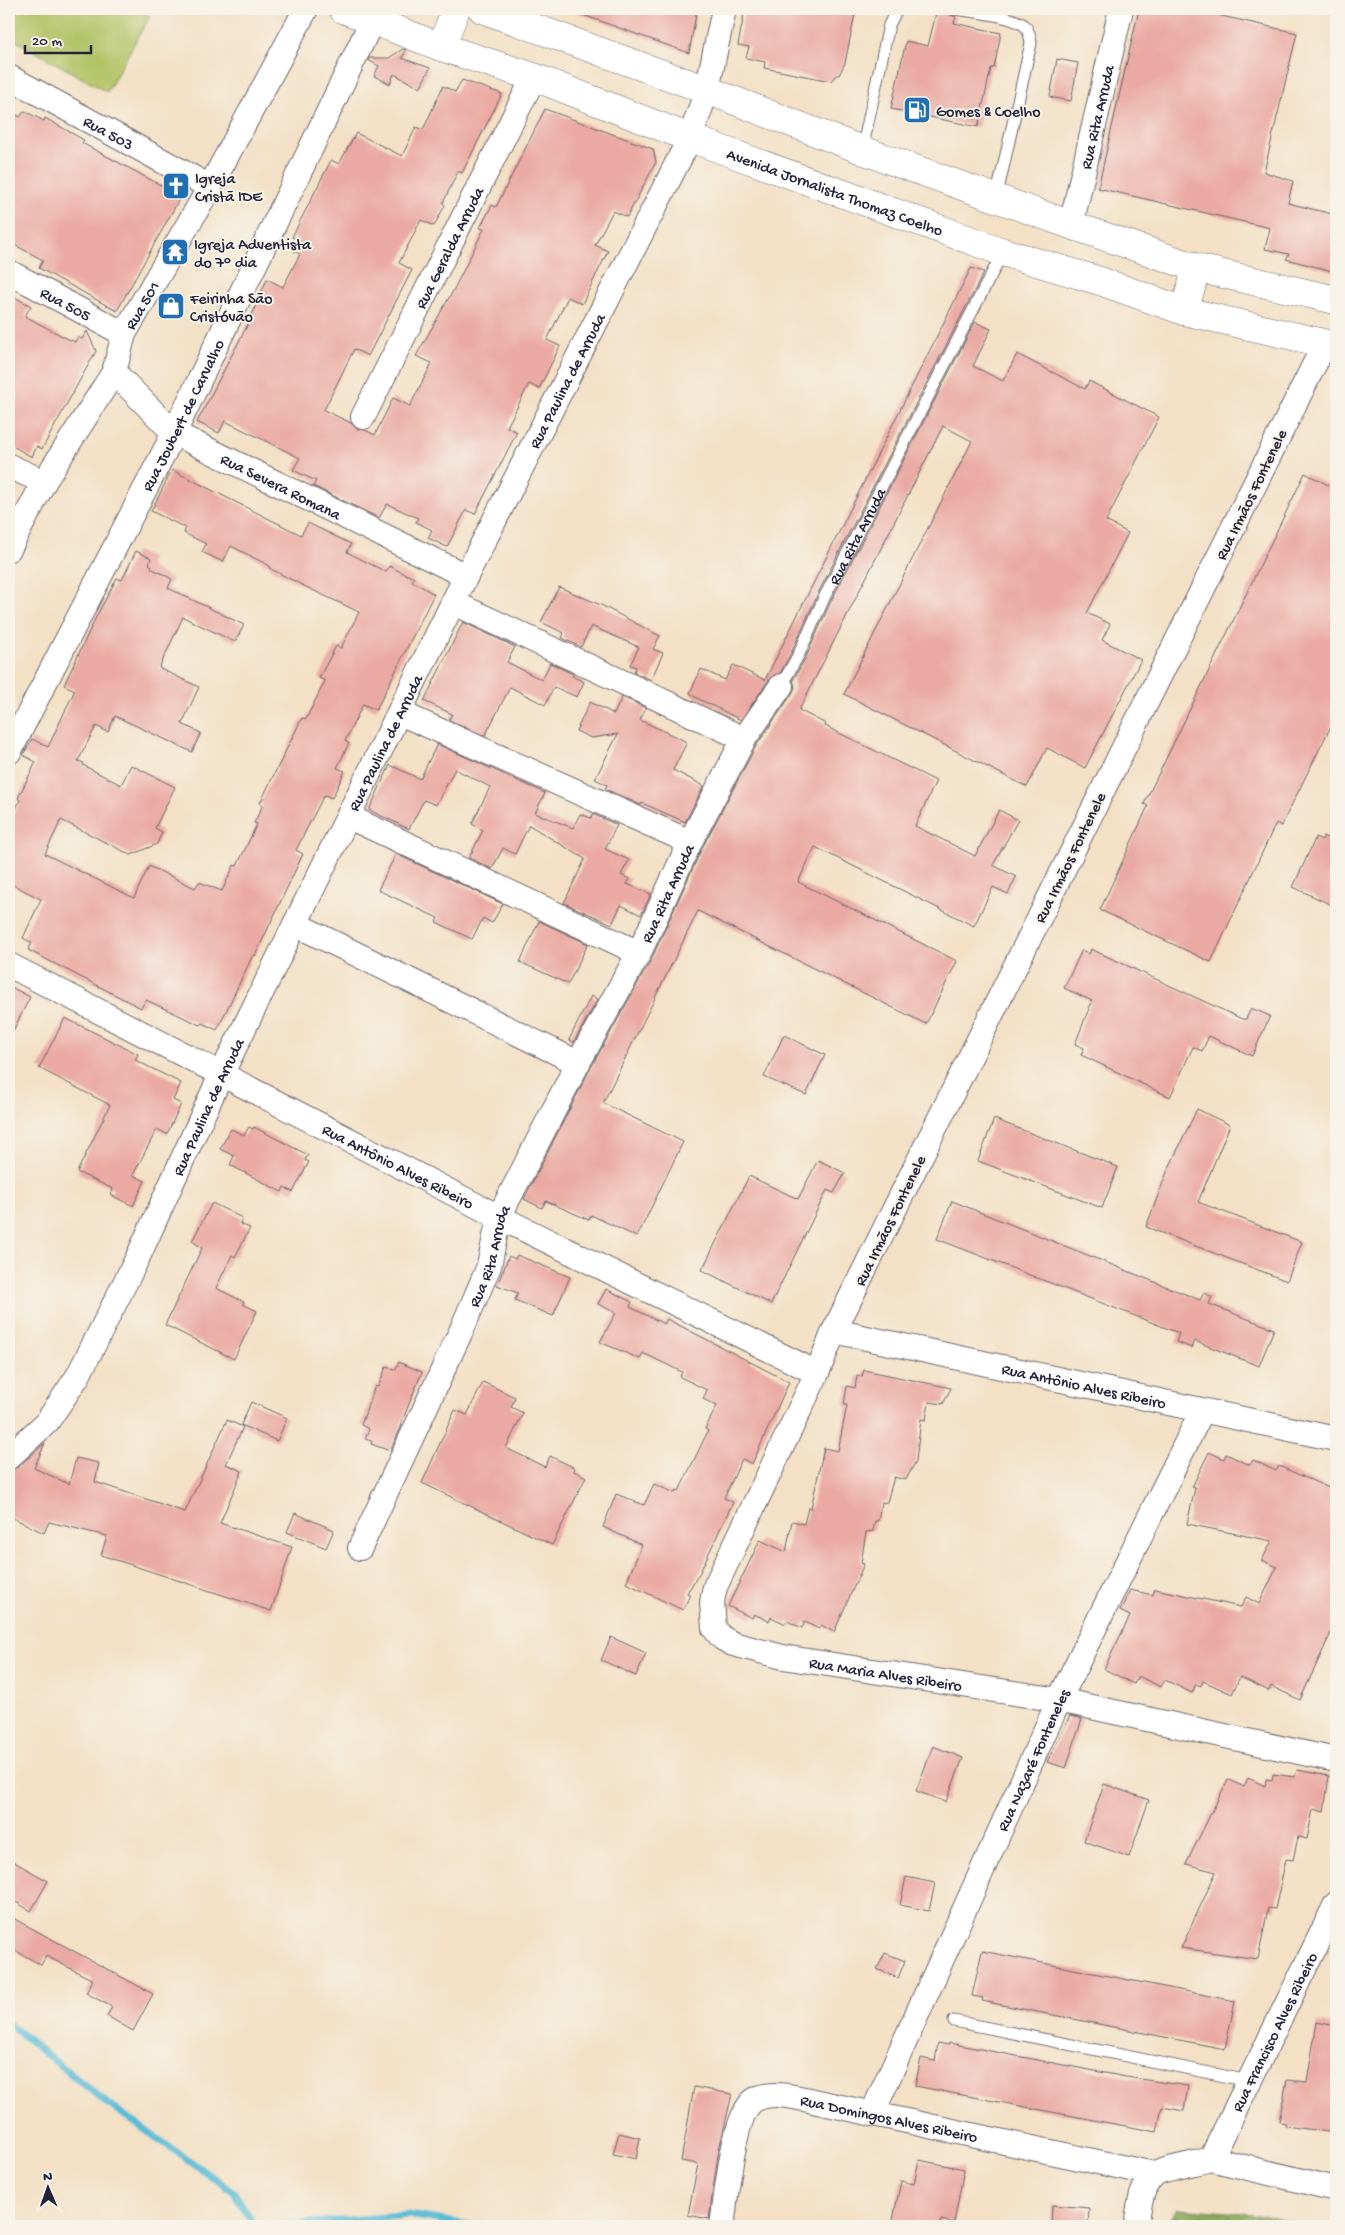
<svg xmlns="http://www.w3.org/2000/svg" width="1345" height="2235" font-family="'Gochi Hand',sans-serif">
<defs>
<pattern id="forest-firs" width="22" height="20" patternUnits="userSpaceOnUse" patternTransform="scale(1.25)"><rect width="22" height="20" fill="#8da95b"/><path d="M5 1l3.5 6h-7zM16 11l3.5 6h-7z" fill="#73894c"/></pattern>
</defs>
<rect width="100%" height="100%" fill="#f7f3e8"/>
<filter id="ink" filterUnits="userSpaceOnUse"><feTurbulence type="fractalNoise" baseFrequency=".02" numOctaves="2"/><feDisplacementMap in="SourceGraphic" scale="10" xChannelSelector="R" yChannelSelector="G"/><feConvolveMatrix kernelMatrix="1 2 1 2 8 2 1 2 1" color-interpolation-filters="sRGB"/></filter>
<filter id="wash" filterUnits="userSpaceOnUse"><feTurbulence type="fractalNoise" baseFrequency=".0096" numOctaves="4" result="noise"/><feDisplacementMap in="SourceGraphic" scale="20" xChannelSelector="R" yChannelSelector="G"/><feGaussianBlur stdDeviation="1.12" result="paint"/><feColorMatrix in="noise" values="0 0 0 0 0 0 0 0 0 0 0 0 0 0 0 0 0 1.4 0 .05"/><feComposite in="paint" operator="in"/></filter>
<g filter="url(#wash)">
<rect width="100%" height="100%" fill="#f3e0c5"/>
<path fill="url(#forest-firs)" stroke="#58664b" d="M1178,2208L1253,2214L1313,2226H1163Z"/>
<path fill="#b2c366" stroke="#6a7250" d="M9,9H136L150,16L107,92L9,37Z"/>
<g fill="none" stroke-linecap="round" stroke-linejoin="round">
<g stroke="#58bbd7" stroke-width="7">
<path d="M9,2024L108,2104L234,2192L255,2226"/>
<path d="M275,2226L409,2215L475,2226"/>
</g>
</g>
<g id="blocks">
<g fill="#eaaaa3">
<path d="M573,9H697L689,53L572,11Z"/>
<path d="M745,9H856L845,63L839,75H836L831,81L764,68L765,62L746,58L749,47L738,45Z"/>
<path d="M937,9H948L950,15L956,17L954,23L1001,33L994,68H991L978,127L891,109L906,41L928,46Z"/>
<path d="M1139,9H1191L1297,33L1264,172L1293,181L1288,203L1336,215V272L1286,259L1289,254L1265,249L1270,228L1098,188Z"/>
<path d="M403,49L406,50L402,58L430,68L420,88L394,74L390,84L374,76L379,66L368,60L369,58H389Z"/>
<path d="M1057,59L1078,63L1071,101L1050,97Z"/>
<path d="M462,80L502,94L462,173L458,171L443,203L445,205L434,226L421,220L399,263L412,270L368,356L354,349L324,410L351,423L357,429L365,430L375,435L393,398L410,406L432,363L416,356L454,289L484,229L480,228L492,205L496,207L545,109L653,149L656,162L627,217L613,211L595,245L608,251L582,304L568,297L547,340L560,346L539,389L529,384L507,427L517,432L475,514L466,510L447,547L428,538L432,530L416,522L418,518L387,504L379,518L313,486L316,481L293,470L300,458L278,447L225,421L219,433L197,422L248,324L267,279L283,287L300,254L294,251L300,241L292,237L331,160L339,164L356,133L402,156L416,127L423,130L443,86L455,92Z"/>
<path d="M9,111L20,117L24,111L44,121L45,118L84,140L82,143L181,196L117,311L39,268L43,260L9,242Z"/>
<path d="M971,268L984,272L818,593L792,651L780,673L770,678L741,720L695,697L690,693L701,669L725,680L733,665L765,680Z"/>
<path d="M9,294L31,306L25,316L62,336L75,342L78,337L82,339L87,331L96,351L42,449L37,446L32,457L9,444Z"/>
<path d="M975,322L991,329L973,366L1003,381L1017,354L1085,389L1089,381L1159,417L1106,521L1128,533L1087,613L1110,624L1102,640L1141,660L1085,768L1047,748L1027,787L844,694L972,441L943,426L799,710L826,724L825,726L936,781L915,826L975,856L999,810L1018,820L993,865L1016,877L1008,894L993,887L974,926L815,847L798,882L957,961L926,1024L698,911L603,1103L683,1142L637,1237L591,1215L589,1220L546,1201L542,1208L524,1199L590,1069L651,960L702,848L756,746L792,694L795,687L793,680L806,657L832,599Z"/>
<path d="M172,470L301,535L308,523L351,544L347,552L386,572L389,566L399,571L414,578L412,581L434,594L376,710L363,704L345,741L349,743L337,768L345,771L332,798L324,795L296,850L303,854L255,956L253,955L217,1030L202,1023L200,1025L146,1000L141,1008L28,950L32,943L23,938L41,899L9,883V824L20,800L18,798L36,762L23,755L32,739L48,747L75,690L64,685L96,617L117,578L122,580L136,551L151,558L149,564L152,566L151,568L172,579L168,588L244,625L235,642L183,617L159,668L199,687L182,724L201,733L192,752L115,716L108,732L96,726L78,761L84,763L83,765L121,785L131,765L175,787L155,828L162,832L157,844L131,855L61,820L45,854L134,898L149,866L195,888L199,882L222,891L234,865L237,866L257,824L254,823L263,805L260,803L302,718L306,719L325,681L319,678L336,646L341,648L359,612L304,586L269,568L270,566L231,546L223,562L202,552L206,544L184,533L186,528L151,511Z"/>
<path d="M1305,473L1336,489V716L1281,826L1276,823L1211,962L1100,910L1148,806L1144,804Z"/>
<path d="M559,587L601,605L660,636L653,649L663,653L651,680L634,672L636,667L630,665L639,647L591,626L581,647L562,638L564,633L541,622Z"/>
<path d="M463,622L515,647L507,662L542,680L550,663L573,674L572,676L584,682L577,697L554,687L545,705L510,687L485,736L449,720L452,714L424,701Z"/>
<path d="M622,697L646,708L640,720L687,742L673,770L704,786L685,822L642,803L641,805L605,789L607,785L595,779L618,734L591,738L576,731L590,702L614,714Z"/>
<path d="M437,744L545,793L535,813L573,828L580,814L591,818L593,814L617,825L605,849L629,860L621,875L630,879L627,884L651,894L641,915L621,905L612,924L564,903L585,859L529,825L515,854L503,848L492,869L469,858L483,830L472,824L490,787L455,769L436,805L424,800L409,829L369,810L390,765L420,779Z"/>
<path d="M1323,836L1336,842V907L1293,887L1316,837L1322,840Z"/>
<path d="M396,854L503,904L492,923L483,918L472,939L436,922L438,918L378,890Z"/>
<path d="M539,921L588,944L568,984L520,962Z"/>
<path d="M1091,949L1242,1019H1246L1251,1008L1270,1016L1252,1056L1209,1036L1202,1051L1193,1047L1170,1097L1081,1055L1084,1048L1075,1044L1092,1001L1064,988L1082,950L1089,954Z"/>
<path d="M9,986L30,997L9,1039Z"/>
<path d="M591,996L598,999L574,1042L569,1040Z"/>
<path d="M65,1018L138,1054L135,1060L181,1083L173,1100L181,1104L167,1134L157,1129L133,1175L145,1181L133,1206L111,1195L113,1189L77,1172L110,1105L39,1068Z"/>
<path d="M784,1035L825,1055L806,1095L764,1077Z"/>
<path d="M1197,1109L1230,1125L1198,1202L1302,1242L1287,1281L1146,1227L1167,1172Z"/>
<path d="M994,1119L1118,1167L1102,1208L978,1161Z"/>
<path d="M249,1127L253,1129L254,1127L308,1155L305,1160L309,1162L293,1192L284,1187L282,1192L230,1165L234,1156L220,1149L231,1129L244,1135Z"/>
<path d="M818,1160L845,1173L834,1193L827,1190L771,1304L702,1270L749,1176L798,1199Z"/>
<path d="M952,1201L1200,1300L1204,1293L1212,1297L1209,1304L1274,1329L1259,1366L1195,1341L1192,1348L1176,1342L1179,1333L937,1239Z"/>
<path d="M212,1203L242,1218L240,1224L250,1228L235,1257L232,1255L216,1288L244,1302L243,1304L257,1311L234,1359L165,1325L202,1248L192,1241Z"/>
<path d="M517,1255L570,1277L553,1316L515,1300L518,1293L497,1285L509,1256L515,1259Z"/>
<path d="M606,1289L632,1302L630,1307L664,1324L667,1319L789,1382L752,1464L742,1459L724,1498L733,1502L700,1572L687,1593L690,1595L683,1610L626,1583L642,1545L603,1527L616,1494L644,1505L654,1484L675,1493L677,1490L679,1491L708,1431L705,1429L717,1406L703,1399L707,1390L680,1377L682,1372L643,1353L640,1359L600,1342L616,1313L598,1304Z"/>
<path d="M399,1362L422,1372L401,1424L402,1425L390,1451L371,1444L372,1441L365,1439L369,1429L361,1425L375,1386L378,1387L386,1367L395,1370Z"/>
<path d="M864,1370L951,1388L943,1404L929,1402L926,1420L921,1419L916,1461L906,1480L894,1477L887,1502L881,1503L878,1521H875L873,1531L866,1532L861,1563L864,1564L834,1632L821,1625L819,1629L805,1622L802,1628L787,1621L786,1624L771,1617L769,1621L754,1614L752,1618L728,1606L760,1540L786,1552L792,1521L804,1524L808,1508H811L824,1448L838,1451L847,1405H844L847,1386L855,1388L857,1376L862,1377Z"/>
<path d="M483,1382L515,1397L511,1407L523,1413L506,1448L545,1467L550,1456L575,1468L574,1471L586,1477L552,1545L422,1483L455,1410L467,1415Z"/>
<path d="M251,1402L287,1418L277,1441L241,1425Z"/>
<path d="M227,1420L243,1427L226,1464L242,1471L220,1523L292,1547L271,1611L101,1555L107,1536L49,1522L44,1533L9,1516V1470L18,1467L45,1443L34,1468L69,1484L76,1458L99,1463L95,1482L185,1512Z"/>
<path d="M1209,1452L1224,1459L1226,1454L1250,1465L1253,1460L1276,1471L1279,1466L1336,1491V1622L1300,1700L1271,1686L1269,1691L1240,1677L1232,1694L1203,1681L1201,1686L1196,1684L1192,1693L1165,1680L1161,1687L1138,1676L1134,1684L1104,1669L1130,1616L1120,1611L1130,1590L1153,1595L1155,1589L1241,1607L1246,1597L1259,1604L1277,1567L1262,1560L1272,1541L1187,1524L1195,1488L1192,1487Z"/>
<path d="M295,1513L334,1530L326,1548L287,1532Z"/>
<path d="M611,1637L646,1653L636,1676L601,1660Z"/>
<path d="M1070,1716L1082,1719L1066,1768L1047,1762Z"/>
<path d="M933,1746L963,1758L946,1802L916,1791Z"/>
<path d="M1297,1770L1329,1776L1324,1812L1313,1809L1307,1839L1298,1837L1293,1860L1286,1859L1275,1909L1268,1908L1258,1959L1181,1948L1216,1872L1186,1864L1228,1779L1244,1787L1248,1778L1265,1786L1266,1779L1272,1780L1273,1774L1295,1777Z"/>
<path d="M1104,1784L1149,1800L1129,1857L1084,1841Z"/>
<path d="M9,1859L48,1881L31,1911L9,1898Z"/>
<path d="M906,1877L935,1883L929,1911L900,1905Z"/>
<path d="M9,1916L153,1994L133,2031L107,2016L112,2007L86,1993L93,1980L46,1956L41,1965L9,1947Z"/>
<path d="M982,1951L1235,2001L1225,2049L982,2001L983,1998L972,1996Z"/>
<path d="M885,1953L905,1961L898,1978L877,1969Z"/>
<path d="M1317,2022L1336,2026V2133L1285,2126L1286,2123L1279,2122L1287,2080L1307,2082Z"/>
<path d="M938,2043L949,2045V2043L1126,2077L1188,2086L1184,2111L1162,2107L1157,2132L915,2086L921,2058L935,2061Z"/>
<path d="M694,2087L732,2094L718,2154L709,2219L688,2215L698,2164L681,2161Z"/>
<path d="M619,2133L640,2138L636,2159L613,2154Z"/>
<path d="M919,2160L964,2169L954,2223L941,2220L940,2226H924L893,2220L901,2181L914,2184Z"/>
<path d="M1052,2205L1089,2208L1088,2226H1051Z"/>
</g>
</g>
</g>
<g filter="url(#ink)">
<use href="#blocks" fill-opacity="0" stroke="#6b646b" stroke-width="1"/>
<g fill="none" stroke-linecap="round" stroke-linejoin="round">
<g stroke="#6b646b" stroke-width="13">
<g id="lane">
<path d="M955,9C973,12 1009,15 1024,25C1029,30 1030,36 1031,43L996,199"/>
<path d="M862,150L889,25L897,9"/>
<path id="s1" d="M781,686L799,654L825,596L1003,252"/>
<path d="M954,2021L1249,2081"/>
</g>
</g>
<g stroke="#6b646b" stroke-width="26">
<g id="street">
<path id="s2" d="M9,77L210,187"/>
<path id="s3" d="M1071,225L1121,9"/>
<path id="s4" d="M9,272L124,334"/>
<path id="s5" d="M1325,343L834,1331L817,1373L715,1587L712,1602L714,1628L722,1638L733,1644L783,1657L1059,1700L1336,1760"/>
<path id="s6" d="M114,372L174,433L466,576"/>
<path id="s7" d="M363,417L534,77"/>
<path d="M9,466L44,482"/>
<path id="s8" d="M9,549L44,482L114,372L124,334L210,187L306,9"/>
<path d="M454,603L744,739"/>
<path d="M400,713L690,842"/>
<path id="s9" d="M9,752L174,433L373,19"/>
<path d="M349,817L639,953"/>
<path d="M295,924L578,1063"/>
<path id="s10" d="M9,965L499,1217L817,1373"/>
<path id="s11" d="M834,1331L1336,1439"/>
<path id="s12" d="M9,1457L47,1422L78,1376L137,1259L221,1075L466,576L690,138L707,90L724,9"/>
<path id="s13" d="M360,1548L462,1329L489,1266L499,1217L578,1063L639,953L690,842L744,739L781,686"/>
<path id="s14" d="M872,2114L1059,1700L1202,1411"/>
<path id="s15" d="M1211,2159L1336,1904"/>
<path d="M1211,2159L1336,2189"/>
<path id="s16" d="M722,2226C726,2200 733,2110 756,2099C774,2091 794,2097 813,2101L1154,2174"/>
<path d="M1136,2226C1139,2210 1140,2187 1154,2175C1160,2169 1199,2163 1211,2159"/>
</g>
</g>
<g stroke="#6b646b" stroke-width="29">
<g id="primary">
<path id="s17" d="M343,9L441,47L534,77L690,138L1003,252L1100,281L1184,311L1336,346"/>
<path d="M482,9L707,90L862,150L1071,225L1197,268L1336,300"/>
<path d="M441,47L456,9"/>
<path d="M1184,311L1197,268"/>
</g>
</g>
<use href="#lane" stroke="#fff" stroke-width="11"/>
<use href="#street" stroke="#fff" stroke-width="24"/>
<use href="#primary" stroke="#fff" stroke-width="28"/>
</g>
</g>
<defs>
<g id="fuel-square" transform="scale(1.4375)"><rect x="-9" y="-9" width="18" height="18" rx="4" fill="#1f6fb2" stroke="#f7f3e8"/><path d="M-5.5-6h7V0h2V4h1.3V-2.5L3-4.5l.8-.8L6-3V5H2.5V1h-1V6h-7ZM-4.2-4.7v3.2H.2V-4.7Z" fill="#fff"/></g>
<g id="church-square" transform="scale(1.4375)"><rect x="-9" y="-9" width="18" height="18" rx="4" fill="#1f6fb2" stroke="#f7f3e8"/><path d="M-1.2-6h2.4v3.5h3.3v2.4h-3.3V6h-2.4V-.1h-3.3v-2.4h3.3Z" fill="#fff"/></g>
<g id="temple-square" transform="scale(1.4375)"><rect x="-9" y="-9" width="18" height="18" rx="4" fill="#1f6fb2" stroke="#f7f3e8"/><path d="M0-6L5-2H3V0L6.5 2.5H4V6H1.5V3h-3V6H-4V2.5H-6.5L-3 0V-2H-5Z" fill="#fff"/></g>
<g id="shop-square" transform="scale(1.4375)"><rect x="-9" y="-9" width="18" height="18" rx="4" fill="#1f6fb2" stroke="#f7f3e8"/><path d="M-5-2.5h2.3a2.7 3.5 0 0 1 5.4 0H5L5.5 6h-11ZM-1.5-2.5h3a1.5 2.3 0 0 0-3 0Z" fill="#fff"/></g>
</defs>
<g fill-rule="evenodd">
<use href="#fuel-square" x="917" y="110"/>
<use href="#church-square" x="176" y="186"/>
<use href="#temple-square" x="175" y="252"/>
<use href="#shop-square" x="171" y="306"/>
</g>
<g text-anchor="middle" stroke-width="4" stroke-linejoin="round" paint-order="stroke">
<g font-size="16" fill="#22223b" stroke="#f7f3e8" text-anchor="start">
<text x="936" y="116">Gomes &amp; Coelho</text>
<text x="195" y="183">Igreja<tspan x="195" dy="18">Cristã IDE</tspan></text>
<text x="194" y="249">Igreja Adventista<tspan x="194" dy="18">do 7° dia</tspan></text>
<text x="190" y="303">Feirinha São<tspan x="190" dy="18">Cristóvão</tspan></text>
</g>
<g font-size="16" fill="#22223b" stroke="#f7f3e8">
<text dy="6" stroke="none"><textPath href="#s3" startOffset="111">Rua Rita Arruda</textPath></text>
<text dy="6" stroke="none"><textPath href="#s2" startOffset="114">Rua 503</textPath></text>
<text dy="6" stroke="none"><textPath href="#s17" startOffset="525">Avenida Jornalista Thomaz Coelho</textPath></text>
<text dy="6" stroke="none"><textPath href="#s7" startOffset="190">Rua Geralda Arruda</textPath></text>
<text dy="6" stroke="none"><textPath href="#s4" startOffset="65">Rua 505</textPath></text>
<text dy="6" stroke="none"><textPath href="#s8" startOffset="279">Rua 501</textPath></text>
<text dy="6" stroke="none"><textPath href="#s12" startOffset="1216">Rua Paulina de Arruda</textPath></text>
<text dy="6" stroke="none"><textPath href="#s9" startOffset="379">Rua Joubert de Carvalho</textPath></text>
<text dy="6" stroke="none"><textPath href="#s6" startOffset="205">Rua Severa Romana</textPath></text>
<text transform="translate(1250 494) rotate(-64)" y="6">Rua Irmãos Fontenele</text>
<text dy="6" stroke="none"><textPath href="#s1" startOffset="168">Rua Rita Arruda</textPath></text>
<text dy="6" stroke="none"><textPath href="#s12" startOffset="811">Rua Paulina de Arruda</textPath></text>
<text transform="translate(1069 857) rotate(-64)" y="6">Rua Irmãos Fontenele</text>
<text dy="6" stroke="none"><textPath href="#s13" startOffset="725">Rua Rita Arruda</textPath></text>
<text dy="6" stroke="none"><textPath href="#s12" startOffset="406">Rua Paulina de Arruda</textPath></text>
<text dy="6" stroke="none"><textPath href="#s10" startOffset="438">Rua Antônio Alves Ribeiro</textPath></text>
<text transform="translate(889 1220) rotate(-64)" y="6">Rua Irmãos Fontenele</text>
<text dy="6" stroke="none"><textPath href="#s13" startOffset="320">Rua Rita Arruda</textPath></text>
<text dy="6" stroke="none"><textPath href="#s11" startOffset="256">Rua Antônio Alves Ribeiro</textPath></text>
<text dy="6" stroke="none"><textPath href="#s5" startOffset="1608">Rua Maria Alves Ribeiro</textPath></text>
<text dy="6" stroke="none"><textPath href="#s14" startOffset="389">Rua Nazaré Fonteneles</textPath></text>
<text dy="6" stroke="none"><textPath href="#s15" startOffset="142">Rua Francisco Alves Ribeiro</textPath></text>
<text dy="6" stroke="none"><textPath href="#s16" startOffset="270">Rua Domingos Alves Ribeiro</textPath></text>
</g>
</g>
<rect width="1345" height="2235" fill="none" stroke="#f7f3e8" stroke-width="30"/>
<g transform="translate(48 2188) rotate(358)" stroke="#f7f3e8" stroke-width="4" paint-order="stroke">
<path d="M0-4L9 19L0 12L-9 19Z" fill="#22223b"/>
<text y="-8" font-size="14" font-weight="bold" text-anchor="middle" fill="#22223b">N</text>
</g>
<path d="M25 45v8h66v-8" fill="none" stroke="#22223b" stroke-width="2.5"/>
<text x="32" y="45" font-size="15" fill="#22223b" stroke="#f7f3e8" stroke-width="4" paint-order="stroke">20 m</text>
</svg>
